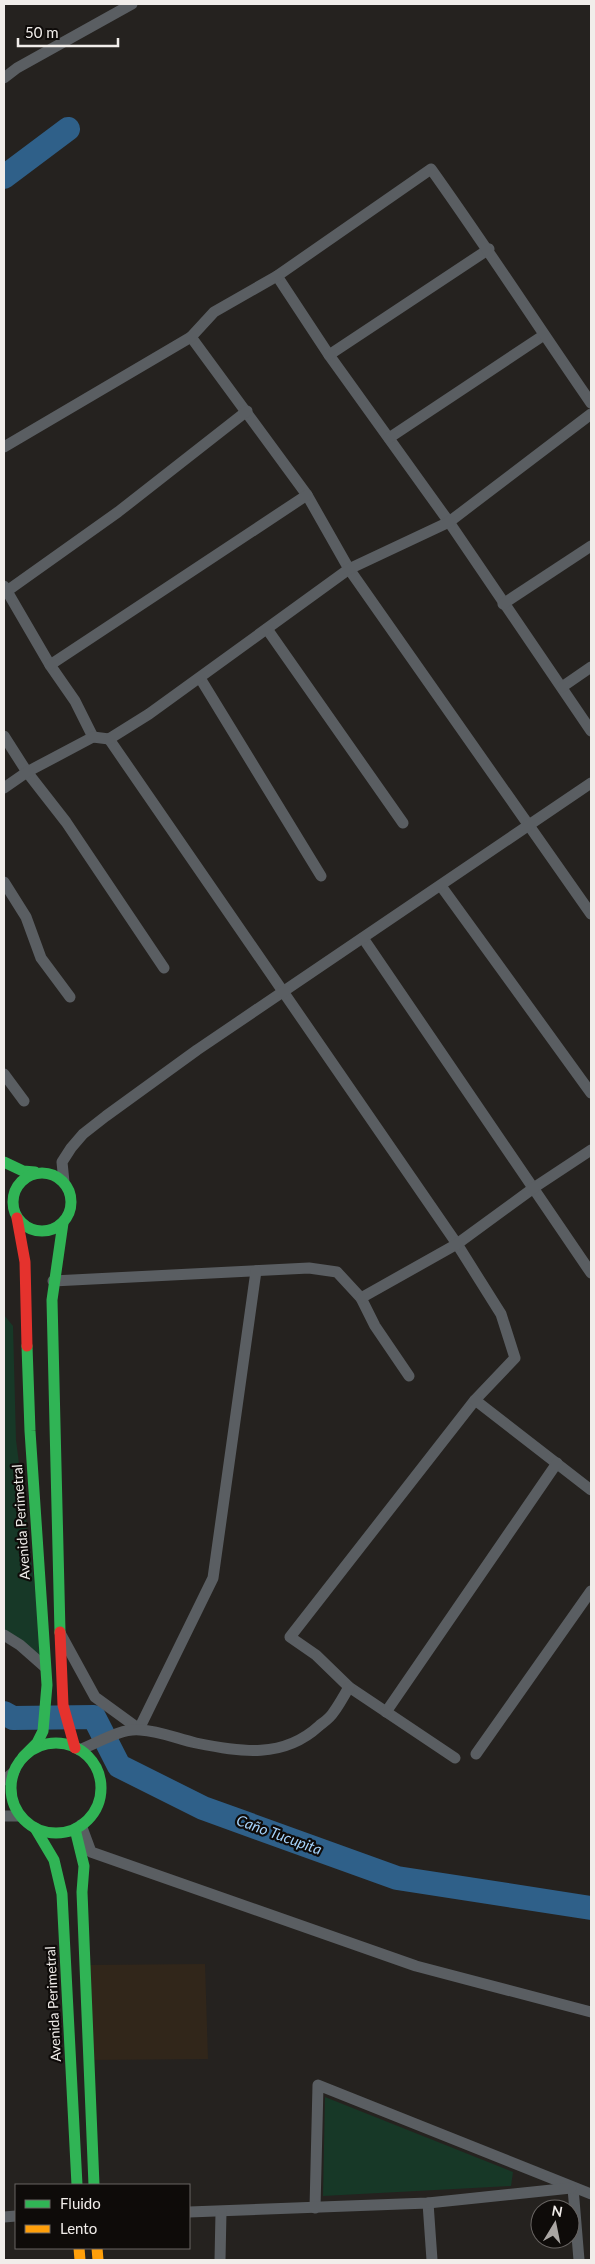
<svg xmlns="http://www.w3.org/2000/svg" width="595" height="2264" font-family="Lato,sans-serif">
<rect width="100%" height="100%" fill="#25221f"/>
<path fill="#31261a" d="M205,1964L208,2059L90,2060L86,1965Z"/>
<g fill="#173827">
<path d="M4,1315L13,1326L16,1440L45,1667L4,1635Z"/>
<path d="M325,2097L513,2172L511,2186L323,2196Z"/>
</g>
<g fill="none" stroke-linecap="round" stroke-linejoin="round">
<g stroke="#2f6089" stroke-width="24">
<path d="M4,177L68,129"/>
<path d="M4,1713L13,1718L94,1717L119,1766L203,1808L397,1878L591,1908"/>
</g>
<g stroke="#5a5e62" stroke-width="11">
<path d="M4,78L17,68L132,4"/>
<path d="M277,276L329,355L449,522L591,731"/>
<path d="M191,337L307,495L349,569L591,914"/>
<path d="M329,355L489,249"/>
<path d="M389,438L544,335"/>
<path d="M4,447L191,337L214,312L277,276L431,169C486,246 537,325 591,403"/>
<path d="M4,586L50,665L75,701L93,737"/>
<path d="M7,591L118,512L247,411"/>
<path d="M503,604L591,546"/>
<path d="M267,629L403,823"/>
<path d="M50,665L307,495"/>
<path d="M200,678L321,876"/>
<path d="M562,687L591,667"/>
<path d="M4,736L27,772L66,822L164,968"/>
<path d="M109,739L457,1244L501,1314L515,1358L475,1400L290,1637L316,1655L349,1687L455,1758"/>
<path d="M4,788L27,772L93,737L109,739L149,714L349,569L449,522L591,414"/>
<path d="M4,882L26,917L41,958L70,997"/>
<path d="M441,886L591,1093"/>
<path d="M363,938L591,1273"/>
<path d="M4,1074L24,1101"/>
<path d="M64,1182L62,1162L71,1148L83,1134L106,1116L197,1050L591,783"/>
<path d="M53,1281L309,1268L337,1272L361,1298L375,1326L409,1376"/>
<path d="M361,1298L457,1244L535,1187L591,1150"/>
<path d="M475,1400L591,1490"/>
<path d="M60,1633L95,1697L139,1729L213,1578L256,1271"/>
<path d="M4,1635L20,1645L45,1667"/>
<path d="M386,1712L557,1463"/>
<path d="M79,1750C98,1743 120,1728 140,1730C160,1731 178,1739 196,1743C241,1752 283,1759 319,1726C324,1722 330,1718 333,1713C339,1705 344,1696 349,1687"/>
<path d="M476,1754L591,1591"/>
<path d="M4,1780L14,1772"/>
<path d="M4,1816H20"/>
<path d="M81,1825L91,1852L416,1966L591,2012"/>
<path d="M573,2188L579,2260"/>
<path d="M428,2203L432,2260"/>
<path d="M315,2208L318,2085L591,2194"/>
<path d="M189,2212L428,2203L571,2188"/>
<path d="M4,2217L16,2216"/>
<path d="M220,2260L221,2212"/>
</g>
<g stroke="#30b455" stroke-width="11">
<path d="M4,1162L23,1171L35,1172"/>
<circle cx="42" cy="1202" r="29"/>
<path d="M60,1632L52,1300L63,1223"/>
<circle cx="56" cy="1788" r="45"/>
<path d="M23,1757L37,1743L43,1731L47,1685L30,1431L27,1346"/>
<path d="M35,1828L54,1860L62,1894L77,2185"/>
<path d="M75,1829L84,1866L82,1892L94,2185"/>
</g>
<g stroke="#ff9f0a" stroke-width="11">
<path d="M79,2248L80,2260"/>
<path d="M97,2248L98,2260"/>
</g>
<g stroke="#e5322d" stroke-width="11">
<path d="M17,1218L25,1262L27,1346"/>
<path d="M60,1632L63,1705L75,1748"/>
</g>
</g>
<g text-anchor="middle" stroke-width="4.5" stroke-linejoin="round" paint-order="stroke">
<g font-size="14" fill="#f1edea" stroke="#0e0b09">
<text transform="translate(21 1522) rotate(-94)" y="5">Avenida Perimetral</text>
<text transform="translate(53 2004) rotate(-93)" y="5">Avenida Perimetral</text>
</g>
<g font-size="15" font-style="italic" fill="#a6d3fb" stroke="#0e0b09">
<text transform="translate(279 1835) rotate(20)" y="5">Caño Tucupita</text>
</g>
</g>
<rect width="595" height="2264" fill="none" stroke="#f1edea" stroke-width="10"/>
<rect x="15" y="2184" width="175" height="65" fill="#0e0b09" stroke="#696563"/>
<rect x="25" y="2200" width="25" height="8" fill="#30b455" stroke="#696563"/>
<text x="60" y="2209" font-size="15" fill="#f1edea">Fluido</text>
<rect x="25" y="2225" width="25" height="8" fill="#ff9f0a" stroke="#696563"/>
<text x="60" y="2234" font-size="15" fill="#f1edea">Lento</text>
<g transform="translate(555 2224) rotate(10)"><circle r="24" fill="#0e0b09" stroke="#696563"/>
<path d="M0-4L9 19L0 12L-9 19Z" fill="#aaa6a3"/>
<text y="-8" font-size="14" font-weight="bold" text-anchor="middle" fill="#f1edea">N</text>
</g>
<path d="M18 38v8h100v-8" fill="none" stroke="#f1edea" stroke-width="2.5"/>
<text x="25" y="38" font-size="15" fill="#f1edea" stroke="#0e0b09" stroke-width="4" paint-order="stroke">50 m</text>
</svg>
